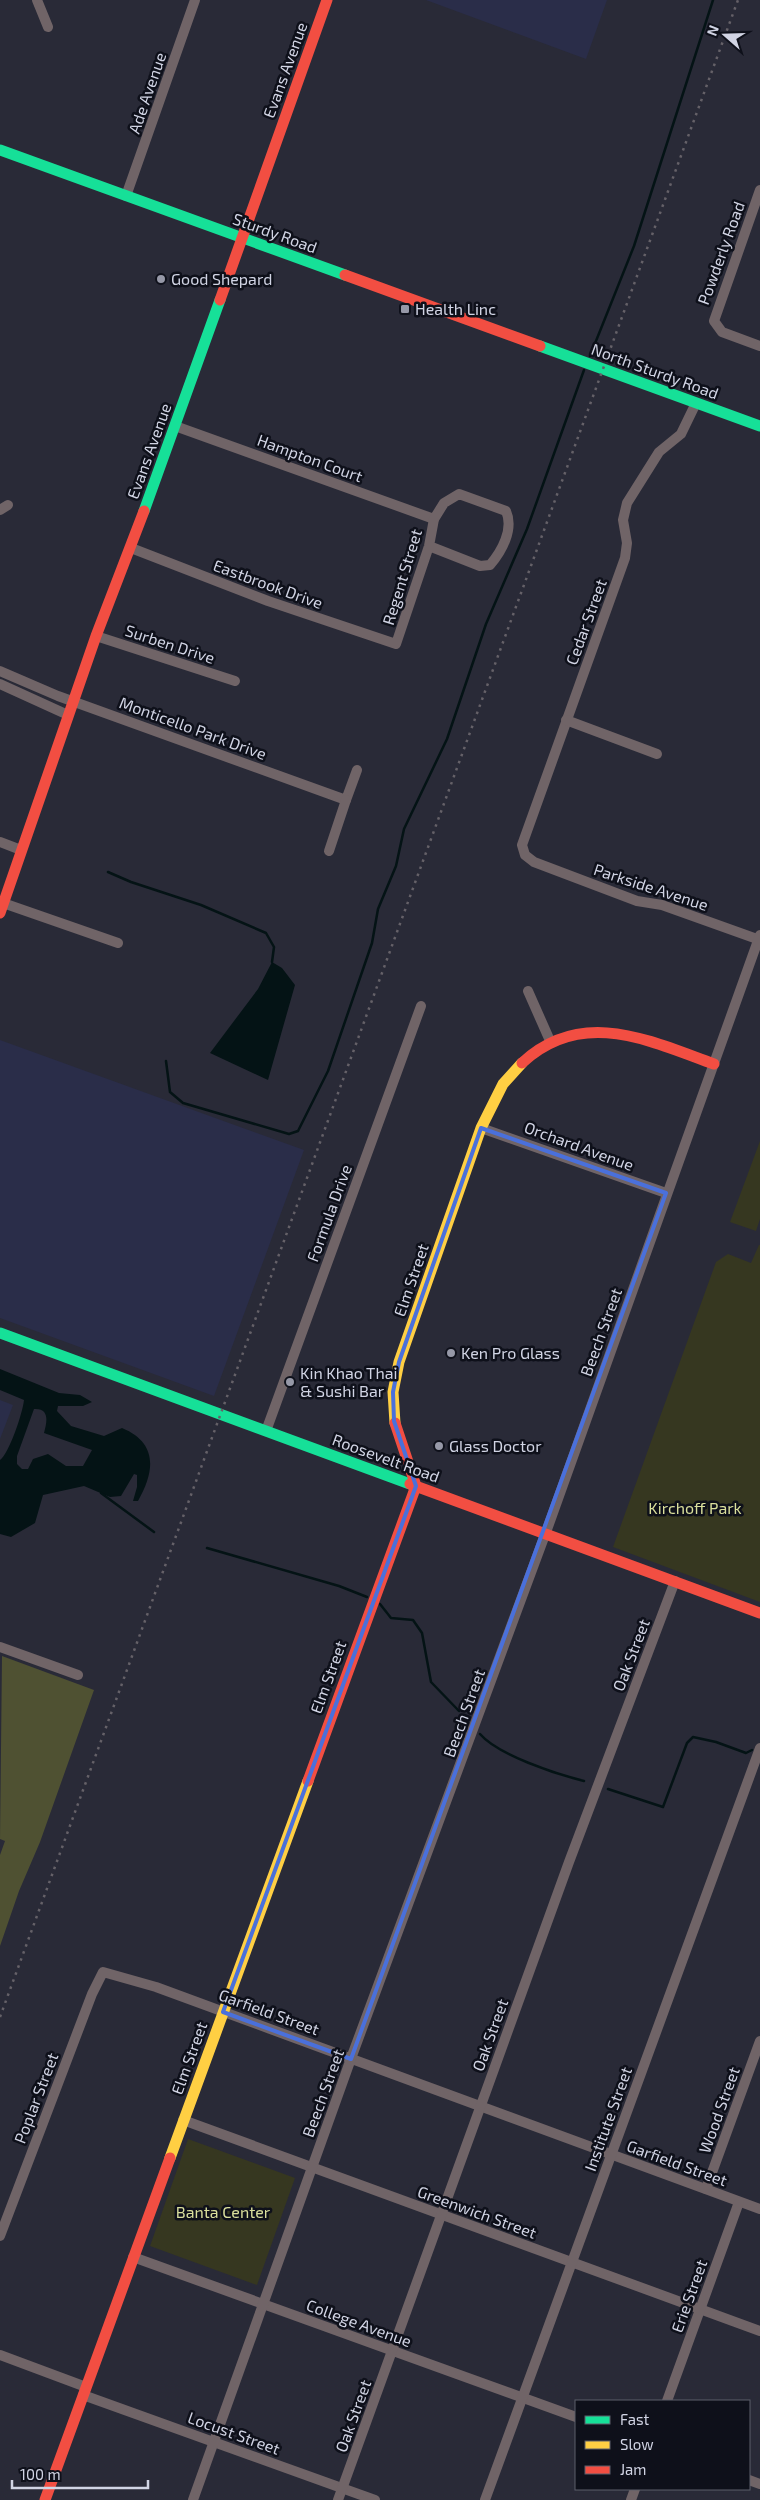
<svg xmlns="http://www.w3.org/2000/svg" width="760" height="2500" font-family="'Exo 2',sans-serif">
<rect width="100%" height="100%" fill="#292a37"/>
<g fill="#2a2d49">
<path d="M426,0H607L586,59Z"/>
<path d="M0,1040L304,1150L214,1396L0,1318Z"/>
<path d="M0,1400L13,1405L0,1439Z"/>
</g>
<g fill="#363720">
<path d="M760,1141V1219L756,1231L730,1222Z"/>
<path d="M759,1245H760V1602L613,1547L716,1262L728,1254L751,1263Z"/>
<path d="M188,2139L295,2178L257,2285L150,2246Z"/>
</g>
<path fill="#4f5132" d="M2,1656L94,1690L40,1842L19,1891L0,1946V1855L5,1841L0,1839Z"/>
<g fill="#041315" fill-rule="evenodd">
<path d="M272,962L282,968L295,985L268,1080L210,1053L258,989Z"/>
<path d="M0,1369L59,1393L80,1395L92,1402L83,1406H58L57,1411L71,1426L104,1436L122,1428C158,1443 155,1471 138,1501H133L137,1487V1475L134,1474L121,1496L110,1497L84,1486L43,1495L35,1523L11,1537L0,1534V1460C9,1454 23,1412 24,1400L0,1390ZM34,1409C50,1408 47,1422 44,1433L92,1450L83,1466H66L48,1454L33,1459L28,1469H22L17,1464V1456Z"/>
</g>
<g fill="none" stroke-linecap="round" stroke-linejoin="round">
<g stroke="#041315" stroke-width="2.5">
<path d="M590,356L634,246L713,0"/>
<path d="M108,872L131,882L201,905L266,933L274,947L272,962"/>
<path d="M166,1061L170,1092L183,1103L289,1134L298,1131L328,1071L372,943L378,909L396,866L404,829L447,739L486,624L527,529L584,370"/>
<path d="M101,1493L154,1532"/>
<path d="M207,1548L339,1586L367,1597"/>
<path d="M380,1604L391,1618L413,1620L422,1633L431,1682L459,1711"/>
<path d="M480,1734C498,1755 556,1774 584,1781"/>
<path d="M608,1789L663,1807L687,1743L693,1737L716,1742L746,1753L752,1750"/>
</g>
<g stroke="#706467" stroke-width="10">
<path d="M37,0L48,27"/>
<path d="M760,190L714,321L722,332L760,346"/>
<path d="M126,196L195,0"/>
<path d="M696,403L681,434L659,452L627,503L623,520L627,543L625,558L522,845L525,855L534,862L637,901L662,905L760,940"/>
<path d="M175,426L434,519"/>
<path d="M0,510L8,505"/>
<path d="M131,548L268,601L396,644L429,546L434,519L444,503L459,494L506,511C514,529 502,551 490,565L480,566L429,546"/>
<path d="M96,636L235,681"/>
<path d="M0,671L58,696L346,800L357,770"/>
<path d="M0,684L68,715"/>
<path d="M566,720L657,754"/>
<path d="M0,842L21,850"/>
<path d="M329,851L346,800"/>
<path d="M3,903L118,943"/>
<path d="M528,991L551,1043"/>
<path d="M481,1128L666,1193"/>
<path d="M266,1431L421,1006"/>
<path d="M0,1647L78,1675"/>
<path d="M183,2120L760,2331"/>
<path d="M706,2189L760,2041"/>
<path d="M0,2236L92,1994L103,1972L156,1987L760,2209"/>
<path d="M133,2257L576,2417"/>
<path d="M0,2355L86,2387"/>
<path d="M83,2395L375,2500"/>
<path d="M667,2401L739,2202"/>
<path d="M749,2480L760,2484"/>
<path d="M193,2500L353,2053L549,1524L760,935"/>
<path d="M338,2500L569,1862L675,1581"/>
<path d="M485,2500L760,1748"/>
<path d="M631,2500L635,2489"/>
</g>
<g stroke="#16e098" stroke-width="11">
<path d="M0,150L345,275"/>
<path d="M540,346L760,426"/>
<path d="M144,511L220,300"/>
<path d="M0,1333L410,1484"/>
</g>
<g stroke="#ffcf43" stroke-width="11">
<path d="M395,1423L393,1392L399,1362L481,1128L503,1084L522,1063"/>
<path d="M170,2158L308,1781"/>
</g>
<g stroke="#f24e42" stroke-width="11">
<path d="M345,275L540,346"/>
<path d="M220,300L327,0"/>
<path d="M0,913L96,636L144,511"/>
<path d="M522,1063C582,1007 650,1041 714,1064"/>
<path d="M410,1484L760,1613"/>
<path d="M308,1781L416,1486L395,1423"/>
<path d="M45,2500L170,2158"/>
</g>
<path stroke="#656168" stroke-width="2.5" stroke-dasharray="2.5 5" stroke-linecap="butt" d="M0,2017L738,0"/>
</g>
<path fill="none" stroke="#4a70db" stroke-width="4" stroke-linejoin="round" d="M481,1128L666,1193L351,2059L223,2012L416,1486L394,1421L393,1392L399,1362Z"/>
<g fill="#9698a7" stroke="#0e101a" stroke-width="2">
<circle cx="161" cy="279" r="5"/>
<rect x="400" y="304" width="10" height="10" rx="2.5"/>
<circle cx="451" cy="1353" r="5"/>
<circle cx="290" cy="1382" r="5"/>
<circle cx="439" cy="1446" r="5"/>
</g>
<g text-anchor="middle" stroke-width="5" stroke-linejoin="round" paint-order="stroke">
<g font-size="16" fill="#d1d4e4" stroke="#0e101a">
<text transform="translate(285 70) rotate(-70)" y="6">Evans Avenue</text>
<text transform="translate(147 93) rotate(-71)" y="6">Ade Avenue</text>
<text transform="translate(275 233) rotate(20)" y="6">Sturdy Road</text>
<text transform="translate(721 253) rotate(-70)" y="6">Powderly Road</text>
<text transform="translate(655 371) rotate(20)" y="6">North Sturdy Road</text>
<text transform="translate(149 451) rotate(-70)" y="6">Evans Avenue</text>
<text transform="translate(310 458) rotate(20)" y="6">Hampton Court</text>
<text transform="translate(402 577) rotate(-73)" y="6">Regent Street</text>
<text transform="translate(268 584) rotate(20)" y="6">Eastbrook Drive</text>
<text transform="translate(586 622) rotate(-70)" y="6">Cedar Street</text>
<text transform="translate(170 644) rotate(18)" y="6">Surben Drive</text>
<text transform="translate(193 728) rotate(20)" y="6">Monticello Park Drive</text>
<text transform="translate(651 887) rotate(18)" y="6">Parkside Avenue</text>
<text transform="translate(579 1146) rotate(20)" y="6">Orchard Avenue</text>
<text transform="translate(329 1213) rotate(-70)" y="6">Formula Drive</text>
<text transform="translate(411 1280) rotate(-71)" y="6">Elm Street</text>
<text transform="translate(601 1332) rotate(-70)" y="6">Beech Street</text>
<text transform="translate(386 1458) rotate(20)" y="6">Roosevelt Road</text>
<text transform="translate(631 1655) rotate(-69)" y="6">Oak Street</text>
<text transform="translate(328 1677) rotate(-70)" y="6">Elm Street</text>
<text transform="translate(464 1713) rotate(-70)" y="6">Beech Street</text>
<text transform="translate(269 2012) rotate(20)" y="6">Garfield Street</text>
<text transform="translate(490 2035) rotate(-70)" y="6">Oak Street</text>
<text transform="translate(189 2058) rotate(-70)" y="6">Elm Street</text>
<text transform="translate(323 2093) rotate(-70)" y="6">Beech Street</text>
<text transform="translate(36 2098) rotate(-69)" y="6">Poplar Street</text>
<text transform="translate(719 2110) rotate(-70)" y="6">Wood Street</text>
<text transform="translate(608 2119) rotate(-70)" y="6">Institute Street</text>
<text transform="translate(677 2163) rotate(20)" y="6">Garfield Street</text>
<text transform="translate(477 2212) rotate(20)" y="6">Greenwich Street</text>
<text transform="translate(689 2296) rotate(-70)" y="6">Erie Street</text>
<text transform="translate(359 2323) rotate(20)" y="6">College Avenue</text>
<text transform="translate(353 2416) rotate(-70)" y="6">Oak Street</text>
<text transform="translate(234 2433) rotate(20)" y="6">Locust Street</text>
</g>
<g font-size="16" fill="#d1d4e4" stroke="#0e101a" text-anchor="start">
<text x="171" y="285">Good Shepard</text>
<text x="415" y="315">Health Linc</text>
<text x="461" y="1359">Ken Pro Glass</text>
<text x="300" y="1379">Kin Khao Thai<tspan x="300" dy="18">&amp; Sushi Bar</tspan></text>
<text x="449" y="1452">Glass Doctor</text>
</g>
<g font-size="16" fill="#dadf9c" stroke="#0e101a">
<text x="695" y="1514">Kirchoff Park</text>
<text x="223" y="2218">Banta Center</text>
</g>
</g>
<rect x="575" y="2400" width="175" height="90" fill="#0e101a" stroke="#5c5e6b"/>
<rect x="585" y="2416" width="25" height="8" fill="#16e098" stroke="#5c5e6b"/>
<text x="620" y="2425" font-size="15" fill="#d1d4e4">Fast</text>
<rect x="585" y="2441" width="25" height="8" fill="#ffcf43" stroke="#5c5e6b"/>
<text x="620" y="2450" font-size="15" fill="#d1d4e4">Slow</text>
<rect x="585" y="2466" width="25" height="8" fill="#f24e42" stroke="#5c5e6b"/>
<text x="620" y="2475" font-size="15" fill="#d1d4e4">Jam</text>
<g transform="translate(725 35) rotate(290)" stroke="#0e101a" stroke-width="4" paint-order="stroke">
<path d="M0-4L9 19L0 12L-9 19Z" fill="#d1d4e4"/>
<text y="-8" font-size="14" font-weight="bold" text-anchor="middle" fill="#d1d4e4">N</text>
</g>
<path d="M12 2480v8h136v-8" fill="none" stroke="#d1d4e4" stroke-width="2.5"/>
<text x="20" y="2480" font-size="15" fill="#d1d4e4" stroke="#0e101a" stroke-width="4" paint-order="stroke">100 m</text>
</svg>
